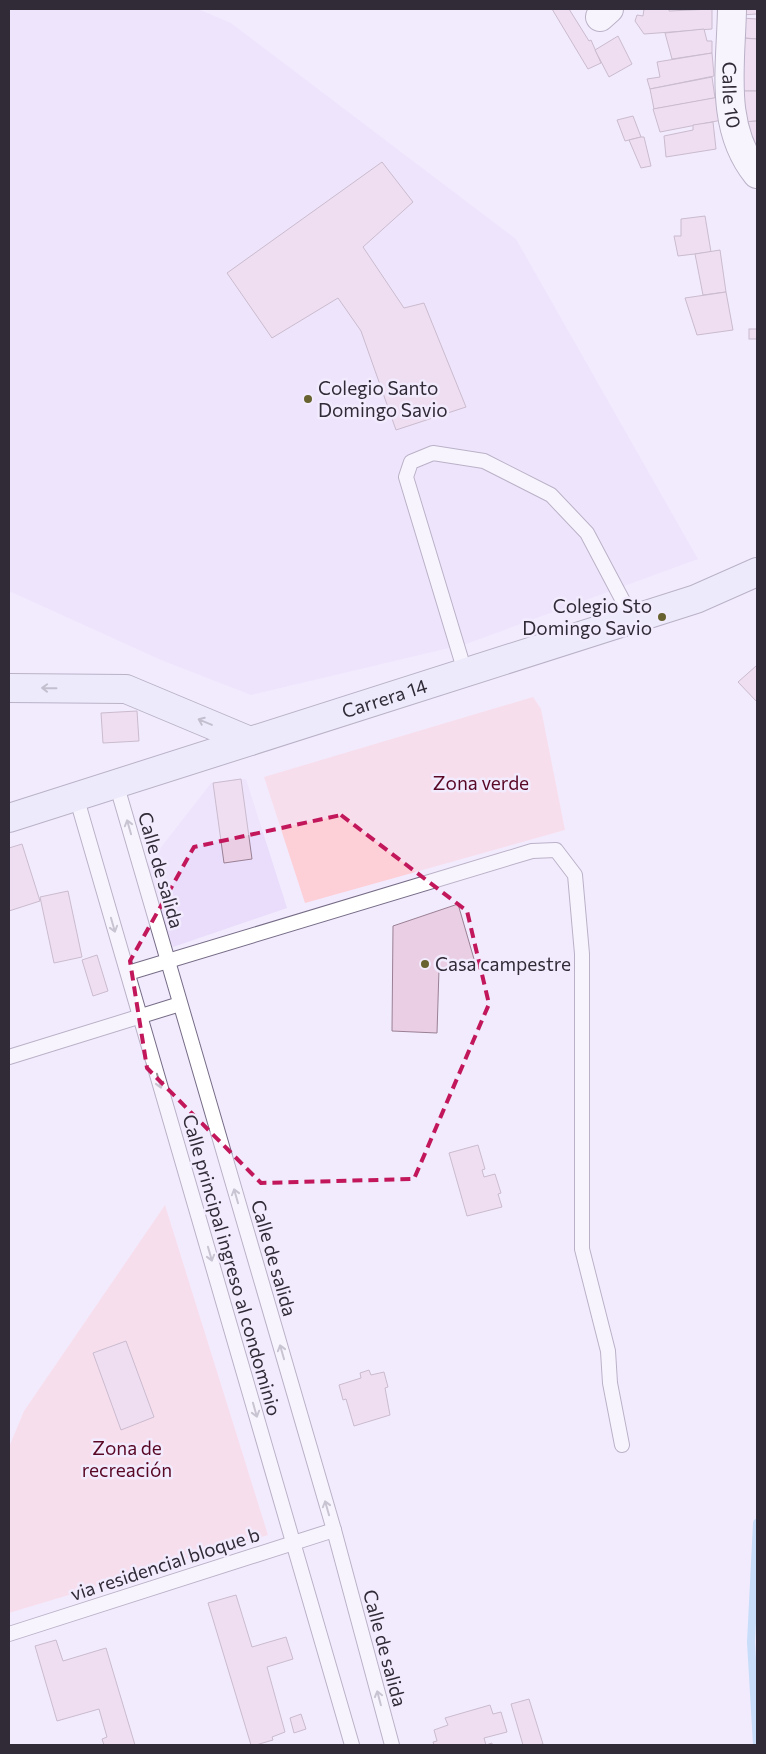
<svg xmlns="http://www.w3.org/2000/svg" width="766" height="1754" font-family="Commissioner,sans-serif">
<rect width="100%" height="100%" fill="#f2ebfe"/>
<g fill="#e9ddfb">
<path d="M9,9H198L231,23L516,239L698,559L466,644L251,695L161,660L9,591Z"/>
<path d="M246,779L287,908L173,947L144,869L211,783Z"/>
</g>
<g fill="#fdcfd7">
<path d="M533,697L541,709L565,830L305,903L264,777Z"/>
<path d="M165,1205L268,1535L9,1613V1447L24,1411Z"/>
</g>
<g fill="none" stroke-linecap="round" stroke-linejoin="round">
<path stroke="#93cdf5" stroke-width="8" d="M757,1523L751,1642L757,1745"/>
</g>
<g fill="#eacee3" stroke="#9a8094">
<path d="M552,9H569L589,41L591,40L601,63L588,69Z"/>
<path d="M644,9H669V11L712,9V29L644,34L635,21L637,15L643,16Z"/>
<path d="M740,9H757V14L740,15Z"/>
<path d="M741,18L757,19V39L745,38V29L741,28Z"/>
<path d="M704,29L707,41H712V53L672,59L665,33Z"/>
<path d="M618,36L632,64L609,77L595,50Z"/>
<path d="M741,38L757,39V91H742Z"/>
<path d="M712,53L714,76L650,89L647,79L660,77L657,62Z"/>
<path d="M712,77L715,98L654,109L650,89Z"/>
<path d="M742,91H757V121L743,122Z"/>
<path d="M719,97L722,120L660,132L653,109Z"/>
<path d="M633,116L641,137L625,141L617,120Z"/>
<path d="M757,121V144L744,145L743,122Z"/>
<path d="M713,122L716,149L666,157L664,136L693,130V125Z"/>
<path d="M641,137H644L651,166L641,168L629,140Z"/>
<path d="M382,162L413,202L363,247L404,308L424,303L466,407L396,430L361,331L338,298L272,338L227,273Z"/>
<path d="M705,216L711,252L678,256L674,236H681V219Z"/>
<path d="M720,250L726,292L703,295L695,254Z"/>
<path d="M726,292L733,330L697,335L685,298Z"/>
<rect x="749" y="329" width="8" height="10"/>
<path d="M756,666L757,668V702L738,682Z"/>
<path d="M137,711L139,741L103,743L101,713Z"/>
<path d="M241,779L252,859L224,863L213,783Z"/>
<path d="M22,844L40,901L9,911V848Z"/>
<path d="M68,891L82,957L54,963L40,897Z"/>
<path d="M458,904L474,959L439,969L437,1033L392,1031L393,926Z"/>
<path d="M97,955L108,991L93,996L82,960Z"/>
<path d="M478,1145L485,1169L482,1170L484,1177L495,1174L501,1193L498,1194L502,1207L467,1216L449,1153Z"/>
<path d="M126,1341L154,1417L121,1430L93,1353Z"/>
<path d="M369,1370L371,1375L384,1372L388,1387L385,1388L390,1415L354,1426L346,1399L343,1400L339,1385L361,1378L360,1373Z"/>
<path d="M236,1595L252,1647L286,1637L293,1659L267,1667L285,1732L272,1737L273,1740L256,1745H251L208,1603Z"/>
<path d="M56,1640L63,1661L106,1648L135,1745H104L102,1739L107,1737L99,1709L57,1721L35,1646Z"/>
<path d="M529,1699L543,1744L537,1745H523L511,1704Z"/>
<path d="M490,1705L493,1714L501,1712L507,1732L484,1738L486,1745L492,1743V1745H434L433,1742L437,1741L434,1730L448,1725L445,1718Z"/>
<path d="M301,1714L306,1729L294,1733L290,1718Z"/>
</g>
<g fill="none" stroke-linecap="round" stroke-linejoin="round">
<g stroke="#766c86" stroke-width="16">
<g id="lane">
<path d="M465,672L406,477L411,462L433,453L484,461L551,495L587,533L632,618"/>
<path d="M116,783L334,1530L392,1745"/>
<path d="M76,796L352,1745"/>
<path d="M128,973L532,851L556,850L575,875L582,954V1249L608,1351L610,1383L622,1445"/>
<path d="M9,1057L180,1004"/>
<path d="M9,1634L334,1530"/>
</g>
</g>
<g stroke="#766c86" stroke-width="30">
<g id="street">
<path id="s1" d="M732,9C731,65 719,127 757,174"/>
<path d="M600,17L609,9"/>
</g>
</g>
<g stroke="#766c86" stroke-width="30">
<g id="secondary">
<path d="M9,688L126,689L250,741"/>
<path id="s2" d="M9,818L696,599L757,572"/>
</g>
</g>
<use href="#lane" stroke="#fff" stroke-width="14"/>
<use href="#street" stroke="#fff" stroke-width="28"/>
<use href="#secondary" stroke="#e6ebf9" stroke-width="28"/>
</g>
<defs><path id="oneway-shaft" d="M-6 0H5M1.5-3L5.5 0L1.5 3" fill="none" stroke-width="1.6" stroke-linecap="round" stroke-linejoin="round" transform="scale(1.25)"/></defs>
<g stroke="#8b8b98">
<use href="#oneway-shaft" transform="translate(49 688) rotate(-179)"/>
<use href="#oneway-shaft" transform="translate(205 722) rotate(-157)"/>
</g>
<g stroke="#98959b">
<use href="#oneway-shaft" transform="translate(129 827) rotate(-106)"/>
<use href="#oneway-shaft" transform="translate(113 925) rotate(74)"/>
<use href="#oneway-shaft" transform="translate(159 1081) rotate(74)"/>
<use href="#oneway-shaft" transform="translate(236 1196) rotate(-106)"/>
<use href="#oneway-shaft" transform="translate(210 1254) rotate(74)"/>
<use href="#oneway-shaft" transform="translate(282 1352) rotate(-106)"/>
<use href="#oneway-shaft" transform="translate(255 1410) rotate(74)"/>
<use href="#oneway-shaft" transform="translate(327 1508) rotate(-106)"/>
<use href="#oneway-shaft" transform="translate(379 1698) rotate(-105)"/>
</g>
<path d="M0 0H766V1754H0ZM341,815L467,911L489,1004L414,1179L261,1183L147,1068L130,961L194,847Z" fill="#f2ebfe" fill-opacity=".55" fill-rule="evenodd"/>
<path fill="none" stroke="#c2185b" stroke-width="4" stroke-dasharray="10 6" stroke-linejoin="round" d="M341,815L467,911L489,1004L414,1179L261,1183L147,1068L130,961L194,847Z"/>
<g fill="#67622f" stroke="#f2ebfe" stroke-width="2">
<circle cx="308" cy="399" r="5"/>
<circle cx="662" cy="617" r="5"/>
<circle cx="425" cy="964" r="5"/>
</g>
<g text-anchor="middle" stroke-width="5" stroke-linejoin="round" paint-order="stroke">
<g font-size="19" fill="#302b37" stroke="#f2ebfe">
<text dy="7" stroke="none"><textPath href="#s1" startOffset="86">Calle 10</textPath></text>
<text dy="7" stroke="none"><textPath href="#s2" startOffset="394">Carrera 14</textPath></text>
<text transform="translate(161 870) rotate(74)" y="7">Calle de salida</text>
<text transform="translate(274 1258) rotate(74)" y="7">Calle de salida</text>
<text transform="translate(232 1265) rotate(74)" y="7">Calle principal ingreso al condominio</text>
<text transform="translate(165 1564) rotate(-18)" y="7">via residencial bloque b</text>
<text transform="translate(385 1648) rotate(75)" y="7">Calle de salida</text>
</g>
<g font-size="19" fill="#302b37" stroke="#f2ebfe" text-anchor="start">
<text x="318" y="395">Colegio Santo<tspan x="318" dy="22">Domingo Savio</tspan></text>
<text x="652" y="613" text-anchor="end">Colegio Sto<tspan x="652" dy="22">Domingo Savio</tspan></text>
<text x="435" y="971">Casa campestre</text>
</g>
<g font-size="19" fill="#580724" stroke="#f2ebfe">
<text x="481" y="790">Zona verde</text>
<text x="127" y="1455">Zona de<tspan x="127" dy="22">recreación</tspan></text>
</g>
</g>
<rect width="766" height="1754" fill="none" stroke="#302b37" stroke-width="20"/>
</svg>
